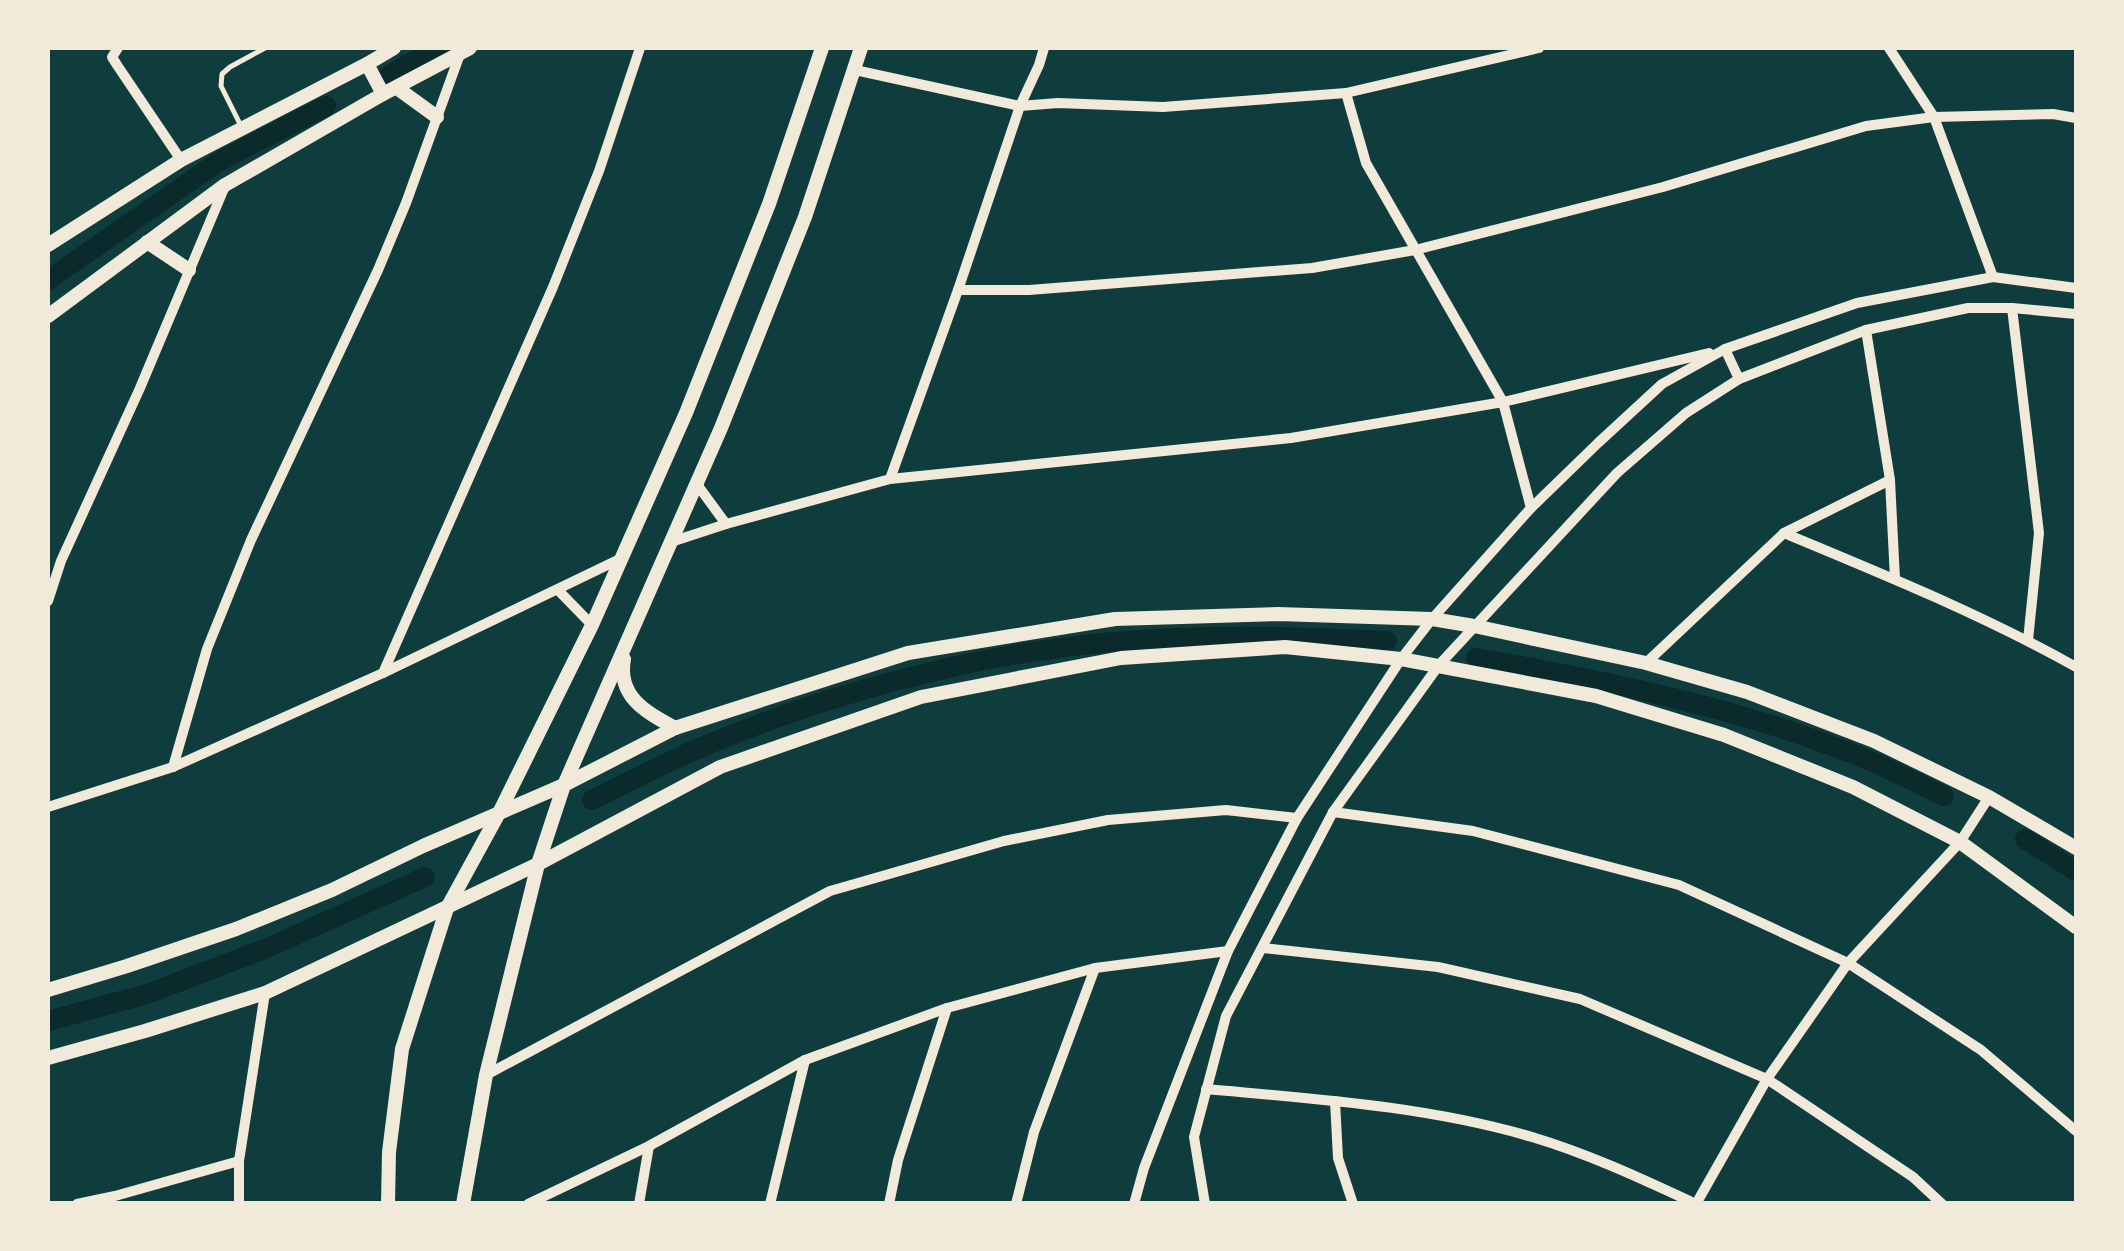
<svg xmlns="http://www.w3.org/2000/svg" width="2124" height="1251" font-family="'Alegreya Sans',sans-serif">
<rect width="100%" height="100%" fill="#0f3d3e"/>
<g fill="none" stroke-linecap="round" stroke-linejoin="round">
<g stroke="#0a2a2b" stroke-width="20">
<path d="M388,76L437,48"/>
<path d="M48,280L218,162L326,106"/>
<path d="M1476,658C1607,681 1746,709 1868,760C1894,771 1919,784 1944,796"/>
<path d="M592,800C624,784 656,768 688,753C798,705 926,667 1045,650C1159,633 1273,635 1387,641"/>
<path d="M2025,839L2076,871"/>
<path d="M48,1021L147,994L267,948L425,877"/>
</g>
<path stroke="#f1e9da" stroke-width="5" d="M241,126L221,86L222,74L230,67L265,48"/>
<g stroke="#f1e9da" stroke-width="10">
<path d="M118,48L112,57L117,65L181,160"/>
<path d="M1889,48L1934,117L1993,277"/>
<path d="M855,70L1020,106L1058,103L1163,107L1346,93L1539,48"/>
<path d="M1346,93L1366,163L1503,402L1531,508"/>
<path d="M958,290H1029L1312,268L1415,250L1663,187L1866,126L1934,117L2053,114L2076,118"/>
<path d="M2012,308L2039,533L2028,640"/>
<path d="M1866,330L1890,480L1895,579"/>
<path d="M1725,349L1739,379"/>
<path d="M890,479L958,290L1020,106L1039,65L1044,48"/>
<path d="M696,483L726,524"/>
<path d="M1784,533C1883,574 1983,615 2076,667"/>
<path d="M671,542L726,524L890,479L1291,438L1503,402L1709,353"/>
<path d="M558,590L592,625"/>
<path d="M48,601L61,561L140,388L225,186"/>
<path d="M1646,663L1784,533L1890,480"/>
<path d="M383,673L553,287L599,171L640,48"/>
<path d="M173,767L207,649L251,540L378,270L406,203L460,54"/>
<path d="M48,807L173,767L383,673L622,558"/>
<path d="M1333,812L1473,831L1679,885L1848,963L1981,1050L2076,1131"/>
<path d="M1263,948L1438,967L1580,999L1767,1079L1913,1177L1942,1204"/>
<path d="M486,1075L830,891L1004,841L1108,820L1226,810L1297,818"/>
<path d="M1206,1089C1315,1099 1427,1106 1532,1137C1589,1154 1642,1179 1696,1204"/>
<path d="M1335,1101L1338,1158L1353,1204"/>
<path d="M77,1204L115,1196L239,1161"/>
<path d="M239,1204V1161L265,993"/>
<path d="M528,1204L649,1146L805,1060L947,1008L1095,968L1228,951"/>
<path d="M639,1204L649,1146"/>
<path d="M770,1204L805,1060"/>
<path d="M889,1204L898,1160L947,1008"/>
<path d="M1016,1204L1034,1132L1095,968"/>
<path d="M1134,1204L1144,1168L1228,951L1297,818L1401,659L1432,619L1531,508L1598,443L1662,384L1725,349L1857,303L1993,277L2076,288"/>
<path d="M1205,1204L1194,1137L1226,1016L1333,812L1439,665L1617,473L1686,413L1739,379L1866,330L1968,308H2012L2076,314"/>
<path d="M1696,1204L1767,1079L1848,963L1960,842L1989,797"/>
</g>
<g stroke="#f1e9da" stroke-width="14">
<path d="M367,64L383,94"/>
<path d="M397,88L437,117"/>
<path d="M147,242L189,270"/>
<path d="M48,245L181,160L367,64L394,48"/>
<path d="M48,316L225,185L383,94L470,48"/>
<path d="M624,659C617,697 646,712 675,728"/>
<path d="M48,990L127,966L236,929L332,890L423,846L564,785L675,728L908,653L1115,619L1278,614L1432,619L1474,626L1646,663L1747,692L1874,741L1989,797L2076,848"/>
<path d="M48,1058L145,1031L265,993L538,864L720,767L921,697L1121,658L1285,647L1401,659L1596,696L1724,735L1853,787L1960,842L2076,927"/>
<path d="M388,1204L389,1152L402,1049L447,908L499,813L592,625L686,413L769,204L822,48"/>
<path d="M463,1204L486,1075L538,864L564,785L721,428L805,217L861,48"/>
</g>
</g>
<rect width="2124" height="1251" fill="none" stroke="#f1e9da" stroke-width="100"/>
</svg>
